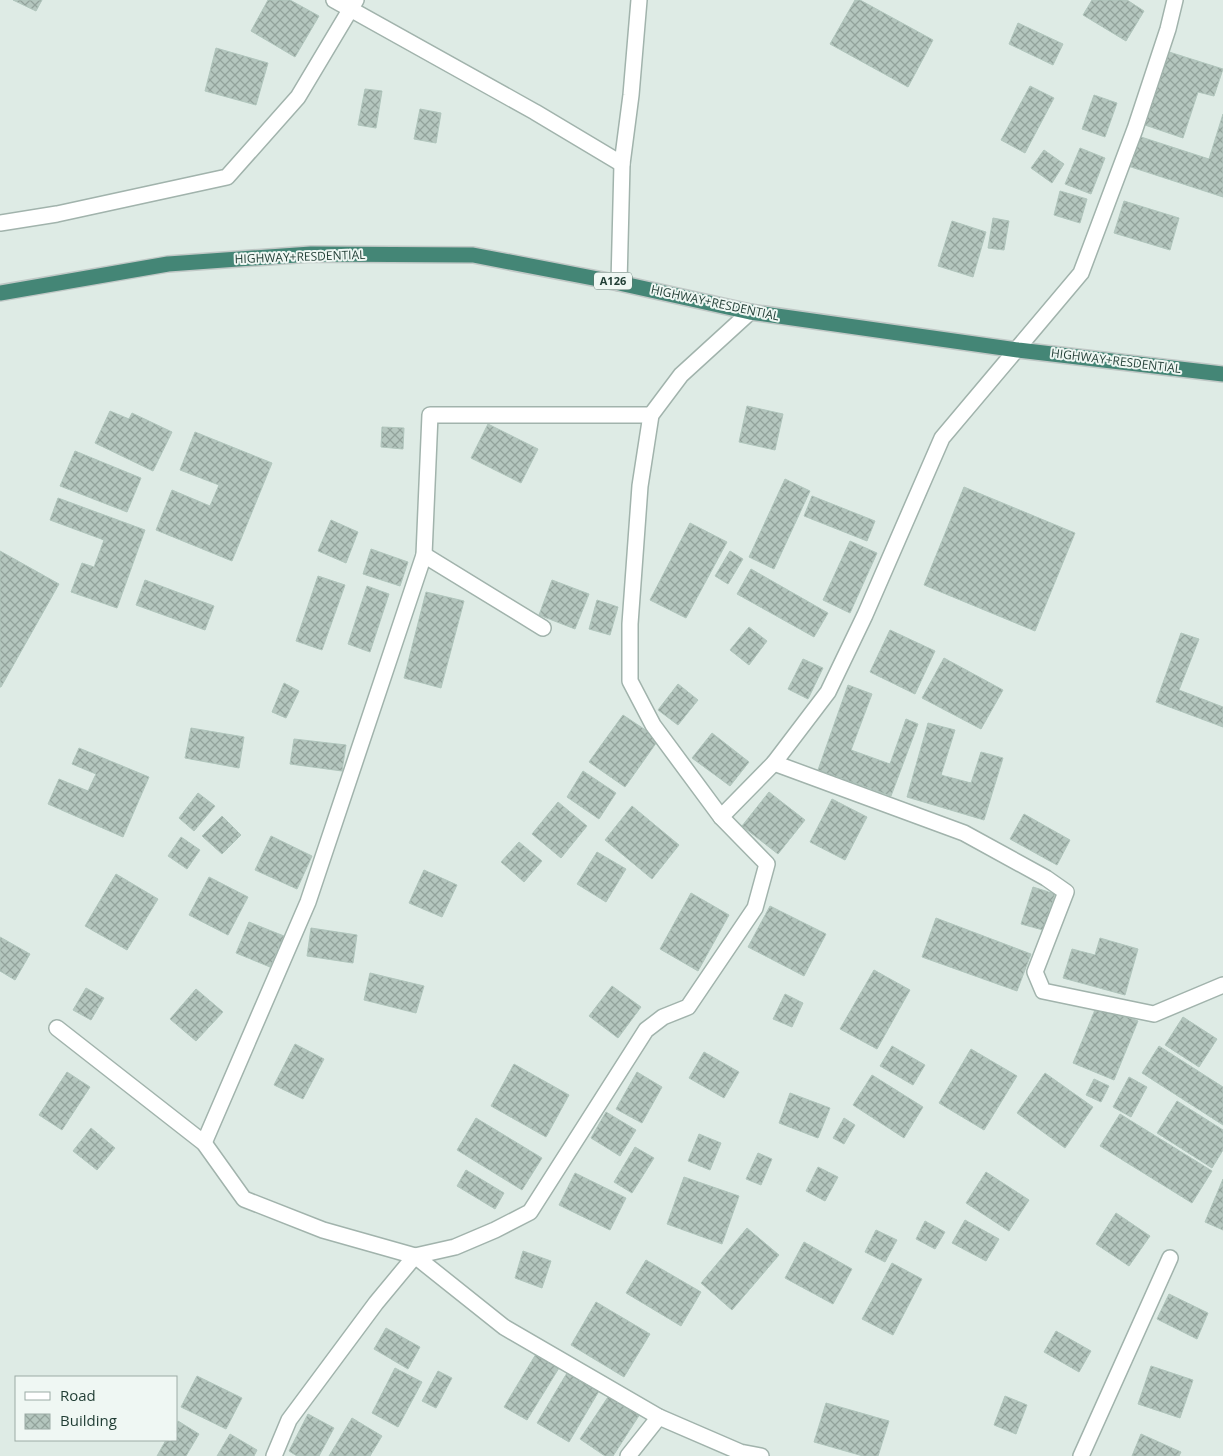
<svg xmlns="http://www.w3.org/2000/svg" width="1223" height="1456" font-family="'Open Sans',sans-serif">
<defs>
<pattern id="building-cross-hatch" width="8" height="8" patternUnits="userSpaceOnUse" patternTransform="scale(1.25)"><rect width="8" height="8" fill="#b4c6be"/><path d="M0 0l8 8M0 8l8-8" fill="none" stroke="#92a29b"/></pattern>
</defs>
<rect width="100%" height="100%" fill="#deebe5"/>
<g fill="url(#building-cross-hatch)" stroke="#b0c5bc">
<path d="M13,0H42L36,11Z"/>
<path d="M268,0H290L319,16L295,57L251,31Z"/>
<path d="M855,0H860L933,40L908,87L830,44Z"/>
<path d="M1092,0H1127L1144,11L1126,41L1083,15Z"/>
<path d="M1018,23L1063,44L1053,65L1009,44Z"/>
<path d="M216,48L268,63L256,105L205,91Z"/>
<path d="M1166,51L1223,69L1214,96L1198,92L1183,138L1142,124Z"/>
<path d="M1030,86L1054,98L1025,153L1001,140Z"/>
<path d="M365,89L382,91L376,128L358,125Z"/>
<path d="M1094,95L1117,103L1105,137L1082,129Z"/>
<path d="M420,109L441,113L436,143L414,139Z"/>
<path d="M1223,114V197L1128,166L1138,136L1209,159Z"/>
<path d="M1080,148L1105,158L1091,194L1065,184Z"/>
<path d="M1044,150L1064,164L1052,183L1031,168Z"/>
<path d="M1060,191L1087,199L1080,223L1054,215Z"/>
<path d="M1124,201L1179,218L1170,250L1114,233Z"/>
<path d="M993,218L1009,221L1004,250L988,248Z"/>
<path d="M952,221L986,232L973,277L938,266Z"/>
<path d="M747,406L783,414L775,450L739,442Z"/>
<path d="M110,411L129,419L132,413L172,432L153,471L95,443Z"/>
<path d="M488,424L538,449L521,483L471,458Z"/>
<path d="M382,427L404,428L403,449L381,447Z"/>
<path d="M195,432L272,463L232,561L156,530L172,490L210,506L219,485L180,470Z"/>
<path d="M75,451L141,478L127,512L60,486Z"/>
<path d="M785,479L810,491L774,569L749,557Z"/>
<path d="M964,487L1075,533L1035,631L924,585Z"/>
<path d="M812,496L875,521L867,541L804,516Z"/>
<path d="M58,498L145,530L117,608L71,592L82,563L94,567L104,540L50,520Z"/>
<path d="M331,520L358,532L346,563L318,551Z"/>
<path d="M690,523L727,542L686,618L650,600Z"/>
<path d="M850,541L877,553L850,613L823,600Z"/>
<path d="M371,549L408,562L400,586L363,574Z"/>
<path d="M0,551L59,584L1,687H0Z"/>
<path d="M730,551L743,559L728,584L715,576Z"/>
<path d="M751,569L828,613L814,637L737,594Z"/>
<path d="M318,576L345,585L322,650L296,641Z"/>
<path d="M145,580L214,606L205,630L136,605Z"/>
<path d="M552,580L589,594L575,629L539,615Z"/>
<path d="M367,586L389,594L370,652L348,644Z"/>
<path d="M426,592L464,601L441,688L404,678Z"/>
<path d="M597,600L618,607L610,635L589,629Z"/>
<path d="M749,627L767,641L749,665L730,650Z"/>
<path d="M890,630L935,651L915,694L870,672Z"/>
<path d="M1181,633L1199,639L1179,690L1223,707V727L1156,702Z"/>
<path d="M944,658L1003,690L981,729L922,698Z"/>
<path d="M803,659L823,668L808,699L788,689Z"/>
<path d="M284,683L299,691L286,718L272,712Z"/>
<path d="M678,684L698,700L678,725L658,710Z"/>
<path d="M848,685L872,694L851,750L890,764L906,719L918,724L891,796L818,770Z"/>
<path d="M623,715L659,739L625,787L589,762Z"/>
<path d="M928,723L955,730L941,775L971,783L981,752L1003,758L984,820L907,797Z"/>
<path d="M191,728L244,737L239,768L185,758Z"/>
<path d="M712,733L749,762L730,786L692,758Z"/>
<path d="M294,739L346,745L342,771L290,764Z"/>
<path d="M79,748L149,777L123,837L48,804L59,779L88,791L96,774L72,764Z"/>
<path d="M583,771L616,793L599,819L567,797Z"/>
<path d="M769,792L805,820L778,854L742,826Z"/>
<path d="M198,793L215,806L194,831L179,818Z"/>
<path d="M832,799L867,817L845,860L810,842Z"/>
<path d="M558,802L587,826L561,858L532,834Z"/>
<path d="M632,806L679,845L652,879L605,840Z"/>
<path d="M1024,814L1070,840L1057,865L1010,839Z"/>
<path d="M222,816L241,835L222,854L202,836Z"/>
<path d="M271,836L312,856L297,889L255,870Z"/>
<path d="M181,837L200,850L187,869L168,856Z"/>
<path d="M519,842L542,861L524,882L501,862Z"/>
<path d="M597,852L626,869L606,902L577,884Z"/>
<path d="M424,870L457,885L442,917L409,903Z"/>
<path d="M116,874L158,899L127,950L85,926Z"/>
<path d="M209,877L248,897L228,935L189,915Z"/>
<path d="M1033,887L1055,894L1043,930L1021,924Z"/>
<path d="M691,893L729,915L698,971L660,949Z"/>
<path d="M770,906L826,934L804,976L748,947Z"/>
<path d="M936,918L1031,954L1017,991L922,957Z"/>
<path d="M249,922L284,936L270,967L236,953Z"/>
<path d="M311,928L357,935L353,963L307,956Z"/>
<path d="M0,937L30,954L15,980L0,971Z"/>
<path d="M1100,938L1138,949L1125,995L1063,978L1072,949L1095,955Z"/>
<path d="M874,970L910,990L877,1049L840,1029Z"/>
<path d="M370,973L424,986L416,1013L364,1000Z"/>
<path d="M612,986L641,1007L618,1038L589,1016Z"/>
<path d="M86,988L104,998L91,1020L73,1010Z"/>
<path d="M196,989L223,1012L196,1041L170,1019Z"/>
<path d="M785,994L803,1003L792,1027L773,1019Z"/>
<path d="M1097,1005L1138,1021L1114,1080L1073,1063Z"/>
<path d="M1183,1017L1217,1039L1199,1067L1165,1045Z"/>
<path d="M295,1044L324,1059L303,1099L274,1085Z"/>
<path d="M892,1046L925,1065L913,1085L880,1066Z"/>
<path d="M1159,1046L1223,1087V1125L1142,1073Z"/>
<path d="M971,1049L1017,1076L984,1130L939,1103Z"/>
<path d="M704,1052L739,1072L724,1098L689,1078Z"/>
<path d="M514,1064L569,1095L546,1137L491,1106Z"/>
<path d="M67,1072L90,1087L62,1130L39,1115Z"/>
<path d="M637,1072L662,1087L642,1123L616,1109Z"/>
<path d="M1045,1073L1093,1107L1065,1148L1017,1113Z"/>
<path d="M872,1075L923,1107L904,1138L853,1105Z"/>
<path d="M1129,1077L1147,1087L1131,1117L1113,1107Z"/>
<path d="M1094,1079L1109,1086L1101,1102L1086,1095Z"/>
<path d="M790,1093L830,1108L818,1138L779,1123Z"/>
<path d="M1177,1101L1223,1130V1150L1212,1168L1157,1133Z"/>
<path d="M606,1112L636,1130L620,1156L591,1138Z"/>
<path d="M1120,1114L1212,1171L1192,1203L1100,1146Z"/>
<path d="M476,1118L542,1158L522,1190L457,1150Z"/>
<path d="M844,1118L855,1125L844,1144L833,1138Z"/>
<path d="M91,1128L115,1148L97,1170L73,1151Z"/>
<path d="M699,1134L721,1143L710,1170L688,1161Z"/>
<path d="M635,1147L654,1158L632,1193L614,1182Z"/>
<path d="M758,1153L772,1159L761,1185L746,1179Z"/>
<path d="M818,1167L838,1177L825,1201L806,1191Z"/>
<path d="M466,1170L504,1193L495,1209L457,1186Z"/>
<path d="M986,1172L1029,1200L1009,1231L966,1203Z"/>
<path d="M575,1173L626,1198L610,1230L559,1205Z"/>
<path d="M684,1177L739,1196L722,1244L667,1224Z"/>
<path d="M1223,1179V1230L1205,1222Z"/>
<path d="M1116,1213L1150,1236L1129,1266L1096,1244Z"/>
<path d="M965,1220L999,1239L986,1261L952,1243Z"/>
<path d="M925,1221L945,1232L935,1249L916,1239Z"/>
<path d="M747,1228L779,1255L732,1310L701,1283Z"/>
<path d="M876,1230L897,1240L885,1262L865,1252Z"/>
<path d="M804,1242L852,1269L833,1304L785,1278Z"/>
<path d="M523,1251L551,1261L542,1288L515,1278Z"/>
<path d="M646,1260L701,1292L681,1326L626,1293Z"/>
<path d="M892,1263L922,1279L893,1335L862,1319Z"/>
<path d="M1169,1294L1208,1313L1197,1339L1157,1319Z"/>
<path d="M596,1302L650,1334L624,1377L571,1345Z"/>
<path d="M386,1328L420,1347L408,1369L374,1349Z"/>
<path d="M1056,1331L1091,1351L1079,1372L1044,1352Z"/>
<path d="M536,1354L559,1368L527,1420L504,1407Z"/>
<path d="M1151,1366L1193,1380L1180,1418L1138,1404Z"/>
<path d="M395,1368L422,1382L398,1427L372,1413Z"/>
<path d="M438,1371L452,1378L436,1408L422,1401Z"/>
<path d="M567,1373L599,1391L569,1442L537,1423Z"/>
<path d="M197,1376L242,1398L226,1429L181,1407Z"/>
<path d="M610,1394L640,1414L613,1456H605L580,1439Z"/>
<path d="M1005,1396L1027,1405L1016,1434L994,1425Z"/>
<path d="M826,1403L889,1421L878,1456H863L814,1442Z"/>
<path d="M308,1414L334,1428L319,1456H297L289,1451Z"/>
<path d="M352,1418L382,1436L370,1456H329Z"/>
<path d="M178,1421L199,1434L186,1456H157L166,1440H176Z"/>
<path d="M230,1434L257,1450L254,1456H217Z"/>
<path d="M1141,1434L1181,1452L1179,1456H1132Z"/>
</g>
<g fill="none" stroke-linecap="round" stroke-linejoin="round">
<g stroke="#a1b3ac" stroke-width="18">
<g id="minor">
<path d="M334,0L535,112L622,164"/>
<path d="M0,223L57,214L227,177L298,97L356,0"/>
<path d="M619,283L622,164L631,95L639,0"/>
<path d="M424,555L543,628"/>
<path d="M774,763L964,833L1046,878L1066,892L1035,972L1043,991L1154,1014L1223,985"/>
<path d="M721,817L774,763L828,692L865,615L942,438L1081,273L1135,129L1168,29L1175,0"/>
<path d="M57,1028L204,1143L244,1199L323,1230L415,1256L504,1327L659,1417L740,1452L761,1456"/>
<path d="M204,1143L308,902L424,555L430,415H651"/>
<path d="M274,1456L289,1420L376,1303L415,1256L455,1247L495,1230L530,1212L646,1030L663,1017L688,1007L755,908L767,864L721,817L653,725L630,681V624L640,486L651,415L681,375L750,312"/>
<path d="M628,1456L659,1417"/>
<path d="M1081,1456L1170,1258"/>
</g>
</g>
<g stroke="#c0c8c6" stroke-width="18">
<path id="trunk" d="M0,293L168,264L311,254L473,255L619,283L750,312L1018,350L1223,374"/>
</g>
<use href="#minor" stroke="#fff" stroke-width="15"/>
<use href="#trunk" stroke="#448676" stroke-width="15"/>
</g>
<g text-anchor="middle" stroke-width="4" stroke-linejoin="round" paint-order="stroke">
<rect fill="#eff7f3" stroke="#5d746d" stroke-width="1" x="594" y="272.5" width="38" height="17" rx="4"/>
<g font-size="11" font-weight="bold" fill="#1f3c33">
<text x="613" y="285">A126</text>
</g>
<g font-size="12" fill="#1f3c33" stroke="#eff7f3">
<text transform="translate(300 257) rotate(-2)" y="4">HIGHWAY+RESDENTIAL</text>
<text transform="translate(715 303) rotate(12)" y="4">HIGHWAY+RESDENTIAL</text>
<text transform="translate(1116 361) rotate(7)" y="4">HIGHWAY+RESDENTIAL</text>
</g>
</g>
<rect x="15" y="1376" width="162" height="65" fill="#eff7f3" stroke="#9caca6"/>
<rect x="25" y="1392" width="25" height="8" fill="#ffffff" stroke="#9caca6"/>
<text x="60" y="1401" font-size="15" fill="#1f3c33">Road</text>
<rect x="25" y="1414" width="25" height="15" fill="url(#building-cross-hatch)" stroke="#9caca6"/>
<text x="60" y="1426" font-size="15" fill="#1f3c33">Building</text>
</svg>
